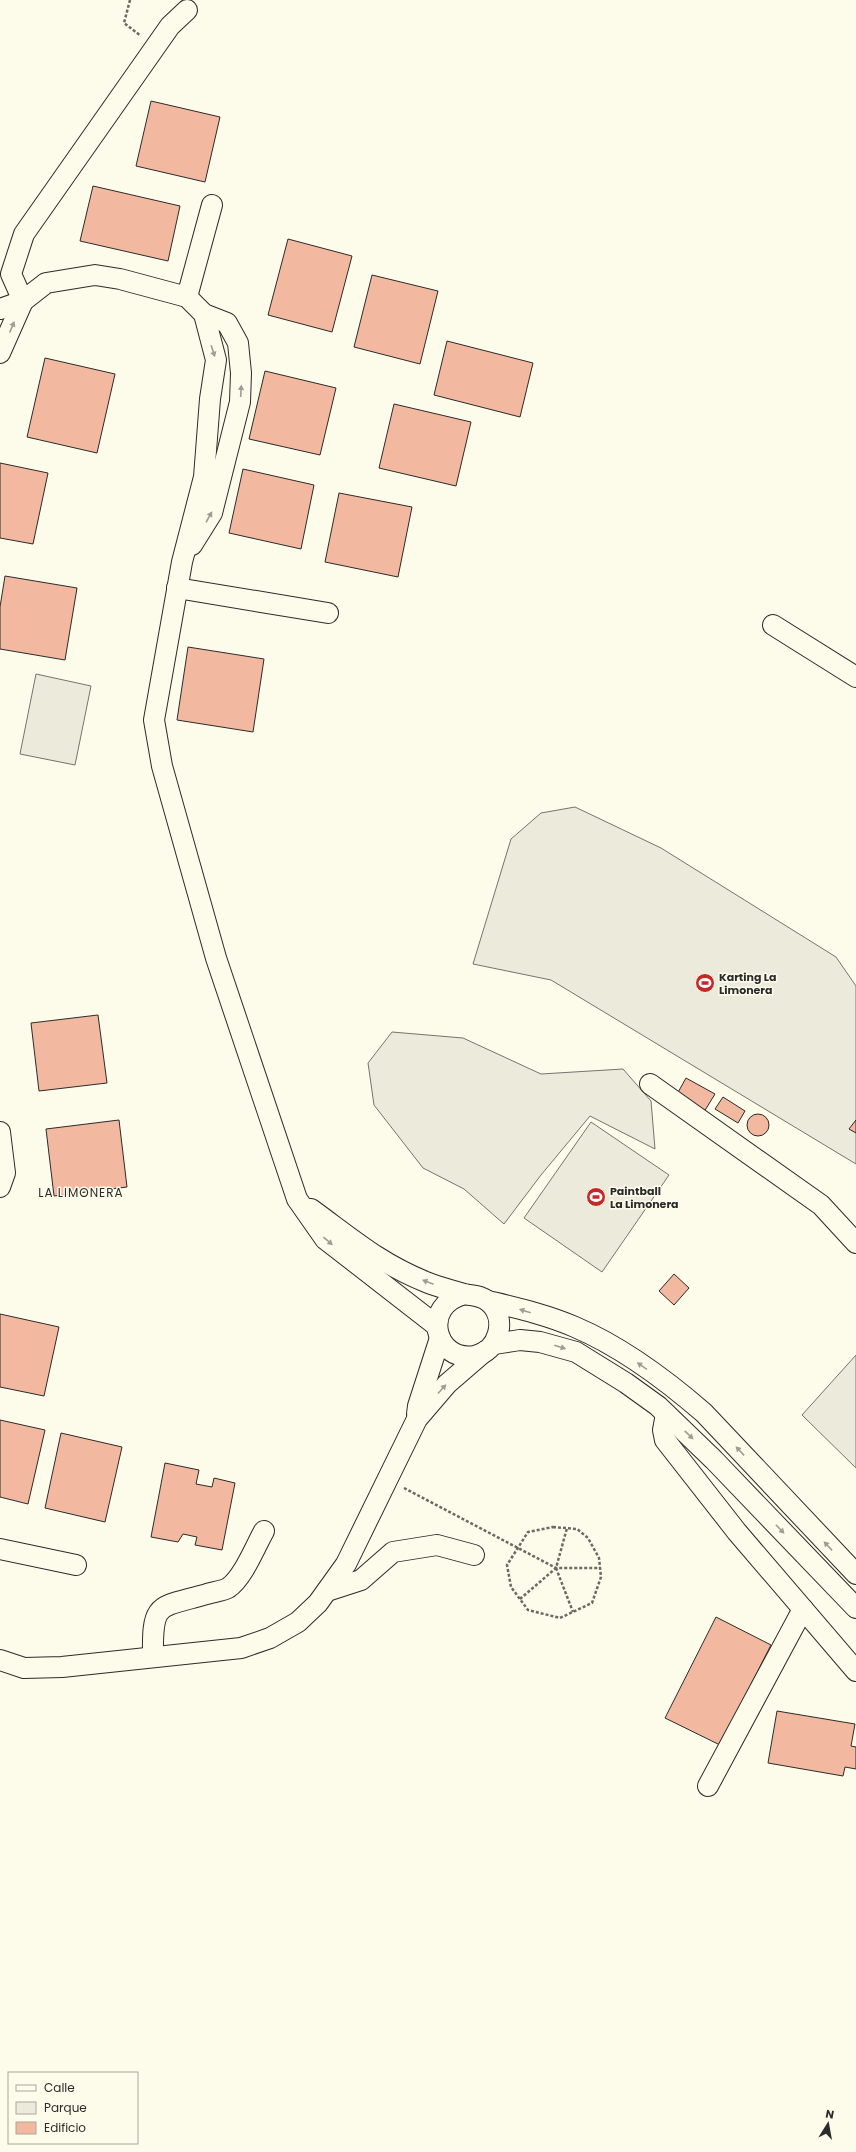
<svg xmlns="http://www.w3.org/2000/svg" width="856" height="2152" font-family="Poppins,sans-serif">
<rect width="100%" height="100%" fill="#fdfbea"/>
<g fill="#ecebdb" stroke="#74746e">
<path d="M36,674L91,686L75,765L20,754Z"/>
<path d="M575,807L661,848L836,957L856,986V1164L551,980L473,964L511,839L541,813Z"/>
<path d="M392,1032L463,1038L541,1074L623,1069L651,1101L655,1149L590,1116L541,1175L504,1224L464,1189L423,1168L374,1105L368,1063Z"/>
<path d="M591,1122L669,1175L602,1272L524,1218Z"/>
<path d="M856,1355V1468L802,1415Z"/>
</g>
<g fill="#f2b8a0" stroke="#2b2b2b">
<path d="M151,101L220,117L205,182L136,166Z"/>
<path d="M93,186L180,206L168,261L80,241Z"/>
<path d="M288,239L352,256L332,332L268,315Z"/>
<path d="M372,275L438,291L420,364L354,347Z"/>
<path d="M447,341L533,363L520,417L434,395Z"/>
<path d="M45,358L115,374L97,453L27,437Z"/>
<path d="M265,371L336,388L320,455L249,439Z"/>
<path d="M394,404L471,422L456,486L379,468Z"/>
<path d="M0,463L48,473L33,544L0,538Z"/>
<path d="M243,469L314,485L301,549L229,533Z"/>
<path d="M339,493L412,507L398,577L325,562Z"/>
<path d="M5,576L77,588L65,660L0,649V607Z"/>
<path d="M188,647L264,659L253,732L177,720Z"/>
<path d="M98,1015L107,1083L39,1091L31,1023Z"/>
<path d="M686,1078L715,1094L704,1112L676,1096Z"/>
<path d="M723,1097L745,1111L738,1123L715,1109Z"/>
<circle cx="758" cy="1125" r="11"/>
<path d="M119,1120L127,1187L54,1196L46,1129Z"/>
<path d="M856,1120V1133L849,1129Z"/>
<path d="M674,1274L689,1288L674,1305L659,1291Z"/>
<path d="M0,1314L59,1327L44,1396L0,1387Z"/>
<path d="M0,1420L45,1430L28,1504L0,1497Z"/>
<path d="M61,1433L122,1447L105,1522L45,1508Z"/>
<path d="M165,1463L199,1470L196,1484L212,1487L214,1478L235,1483L222,1550L195,1545L197,1537L183,1534L178,1542L151,1537Z"/>
<path d="M716,1617L771,1645L720,1745L665,1718Z"/>
<path d="M777,1711L855,1724L851,1746L856,1747V1769L845,1767L843,1776L768,1763Z"/>
</g>
<g fill="none" stroke-linecap="round" stroke-linejoin="round">
<g stroke="#2b2b2b" stroke-width="22">
<g id="minor">
<path d="M187,297L212,205"/>
<path d="M0,309L23,301L46,283L95,275L120,279L187,297L204,314L227,323L238,343L241,373L240,402L212,513L192,545"/>
<path d="M204,314L216,360L210,399L204,477L182,562L154,720L162,766L216,958L297,1199L325,1239L437,1326"/>
<path d="M0,353L23,301L11,274L24,234L170,26L187,10"/>
<path d="M177,588L328,613"/>
<path d="M773,625L856,677"/>
<path d="M650,1084L821,1205L856,1243"/>
<path d="M0,1132L5,1173L0,1187"/>
<path d="M311,1209C351,1238 379,1263 426,1282C438,1287 451,1290 464,1294C473,1296 481,1295 489,1302C508,1318 499,1352 474,1356C435,1362 420,1305 465,1294"/>
<path d="M488,1301C517,1308 548,1315 575,1327C622,1347 666,1380 704,1413L856,1574"/>
<path d="M494,1344L520,1340L540,1342L576,1352L626,1383L658,1406L714,1460L856,1608"/>
<path d="M417,1414L418,1406L440,1338"/>
<path d="M666,1414L663,1430L665,1440L737,1532L856,1671"/>
<path d="M0,1549L76,1565"/>
<path d="M327,1591L361,1580L393,1552L437,1545L474,1555"/>
<path d="M153,1656C152,1601 158,1608 207,1594C213,1592 222,1591 228,1588C243,1578 255,1547 264,1531"/>
<path d="M0,1660L24,1668L62,1667L241,1648L270,1638L298,1622L318,1603L346,1564L417,1419L447,1384L484,1352"/>
<path d="M708,1786L803,1609"/>
</g>
</g>
<g stroke="#6a6964" stroke-width="2.5" stroke-dasharray="3 2" stroke-linecap="butt">
<path d="M130,0L124,23L141,36"/>
<path d="M404,1488L556,1568H600"/>
<path d="M553,1527L577,1529L588,1538L599,1558L601,1577L592,1603L560,1618L528,1610L511,1587L507,1565L528,1532Z"/>
<path d="M556,1568L573,1612"/>
<path d="M520,1599L556,1568L567,1528"/>
</g>
<use href="#minor" stroke="#fdfbea" stroke-width="20"/>
</g>
<defs><path id="oneway-solid" d="M-6-.8H1V-3.2L6.5 0L1 3.2V.8H-6Z"/></defs>
<g fill="#9e9d94">
<use href="#oneway-solid" transform="translate(12 327) rotate(-67)"/>
<use href="#oneway-solid" transform="translate(213 351) rotate(72)"/>
<use href="#oneway-solid" transform="translate(241 391) rotate(-87)"/>
<use href="#oneway-solid" transform="translate(209 517) rotate(-61)"/>
<use href="#oneway-solid" transform="translate(328 1241) rotate(41)"/>
<use href="#oneway-solid" transform="translate(428 1282) rotate(-159)"/>
<use href="#oneway-solid" transform="translate(525 1311) rotate(-162)"/>
<use href="#oneway-solid" transform="translate(560 1347) rotate(17)"/>
<use href="#oneway-solid" transform="translate(642 1366) rotate(-146)"/>
<use href="#oneway-solid" transform="translate(442 1389) rotate(-48)"/>
<use href="#oneway-solid" transform="translate(689 1435) rotate(44)"/>
<use href="#oneway-solid" transform="translate(740 1451) rotate(-133)"/>
<use href="#oneway-solid" transform="translate(780 1529) rotate(46)"/>
<use href="#oneway-solid" transform="translate(828 1546) rotate(-133)"/>
</g>
<defs>
<g id="stadium-disc" transform="scale(1)"><circle r="9.5" fill="#c62828" stroke="#fdfbea"/><path d="M0-5a6.5 5 0 1 0 0 10a6.5 5 0 1 0 0-10ZM-3.5-1.8h7v3.6h-7Z" fill="#fff"/></g>
</defs>
<g fill-rule="evenodd">
<use href="#stadium-disc" x="705" y="983"/>
<use href="#stadium-disc" x="596" y="1197"/>
</g>
<g text-anchor="middle" stroke-width="3" stroke-linejoin="round" paint-order="stroke">
<g font-size="11" font-weight="bold" fill="#2b2b2b" stroke="#fdfbea" text-anchor="start">
<text x="719" y="981">Karting La<tspan x="719" dy="13">Limonera</tspan></text>
<text x="610" y="1195">Paintball<tspan x="610" dy="13">La Limonera</tspan></text>
</g>
<g font-size="12" letter-spacing="1" fill="#2b2b2b" stroke="#fdfbea">
<text x="81" y="1197">LA LIMONERA</text>
</g>
</g>
<rect x="8" y="2072" width="130" height="72" fill="#fdfbea" stroke="#a9a89e"/>
<rect x="16" y="2085" width="20" height="6" fill="#fdfbea" stroke="#a9a89e"/>
<text x="44" y="2092" font-size="12" fill="#2b2b2b">Calle</text>
<rect x="16" y="2102" width="20" height="12" fill="#ecebdb" stroke="#a9a89e"/>
<text x="44" y="2112" font-size="12" fill="#2b2b2b">Parque</text>
<rect x="16" y="2122" width="20" height="12" fill="#f2b8a0" stroke="#a9a89e"/>
<text x="44" y="2132" font-size="12" fill="#2b2b2b">Edificio</text>
<g transform="translate(828 2124) rotate(11)" stroke="#fdfbea" stroke-width="3" paint-order="stroke">
<path d="M0-3L7 15L0 10L-7 15Z" fill="#2b2b2b"/>
<text y="-6" font-size="11" font-weight="bold" text-anchor="middle" fill="#2b2b2b">N</text>
</g>
</svg>
